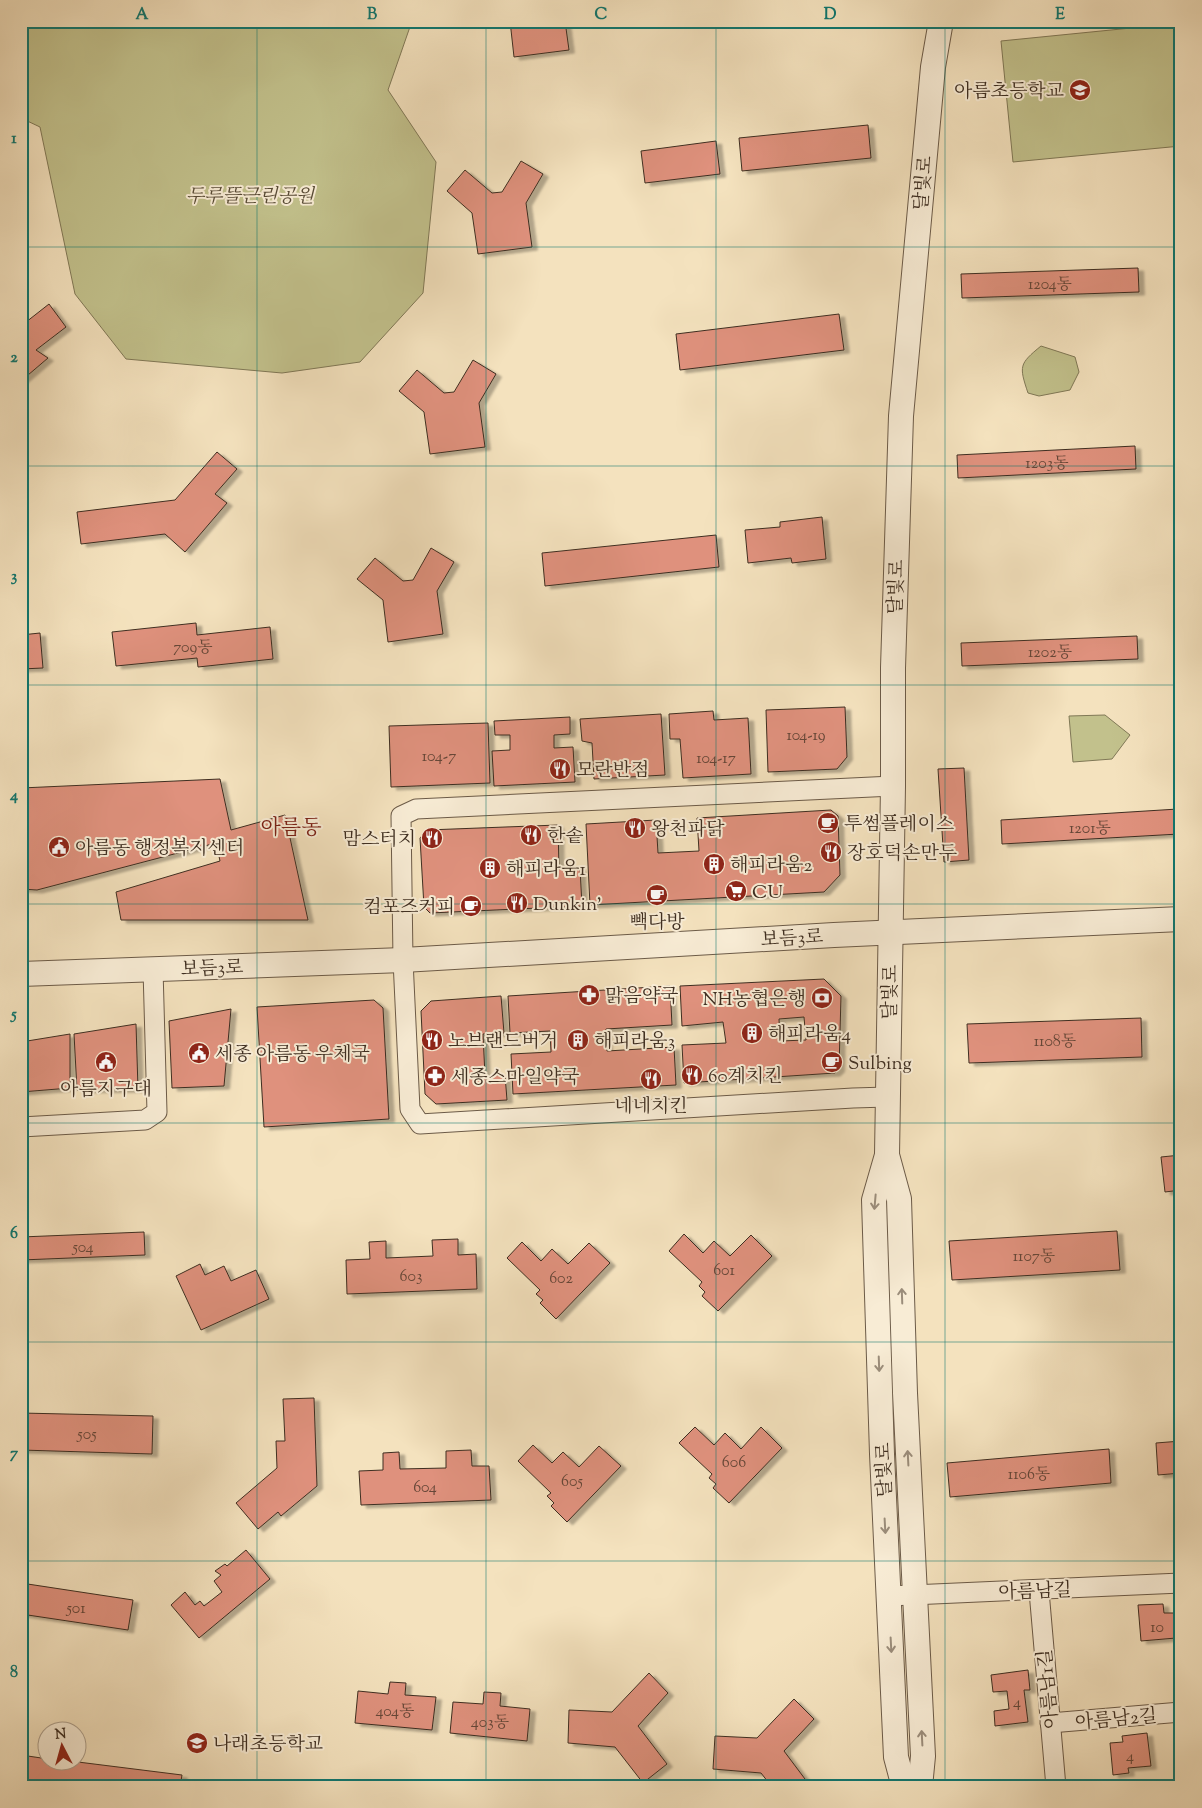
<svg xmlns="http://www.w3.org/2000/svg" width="1202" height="1808" font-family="'Sorts Mill Goudy','Noto Serif KR',serif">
<defs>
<filter id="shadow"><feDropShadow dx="5.5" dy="3" stdDeviation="1" flood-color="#0004"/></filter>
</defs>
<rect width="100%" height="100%" fill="#f4e2be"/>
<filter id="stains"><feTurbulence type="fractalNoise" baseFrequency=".004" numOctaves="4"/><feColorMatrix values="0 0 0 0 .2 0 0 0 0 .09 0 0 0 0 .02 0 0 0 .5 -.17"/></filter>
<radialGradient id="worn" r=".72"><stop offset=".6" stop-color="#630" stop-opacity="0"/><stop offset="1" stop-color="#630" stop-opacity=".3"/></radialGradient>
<g fill="#c2c18c" stroke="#807856">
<path d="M21,21H412L388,90L436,162L423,293L360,362L282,373L126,359L75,294L40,127L21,118Z"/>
<path d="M1181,23V146L1013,162L1001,41Z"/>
<path d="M1041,346L1075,357L1079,372L1070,390L1039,396L1028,393C1019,366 1019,364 1041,346Z"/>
<path d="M1105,715L1130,735L1112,759L1073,762L1069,716Z"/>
</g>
<g fill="#df917d" stroke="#3e2e21" fill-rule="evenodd" filter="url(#shadow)">
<path d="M510,21H565L569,50L514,57Z"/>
<path d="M868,125L871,158L742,171L739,138Z"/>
<path d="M716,141L720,174L645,183L641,151Z"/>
<path d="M521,161L543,174L526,203L532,247L478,254L472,213L447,191L465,170L492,193L502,192Z"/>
<path d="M1138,268L1139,292L962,298L961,274Z"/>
<path d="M49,304L66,327L36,350L48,358L21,381V326Z"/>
<path d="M839,314L844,350L680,370L676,334Z"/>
<path d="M473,360L496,374L479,403L485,447L430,454L424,412L399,391L417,370L444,393L454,392Z"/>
<path d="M1135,446L1136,469L958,478L957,455Z"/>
<path d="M217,452L237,469L215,494L227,503L185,552L165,534L81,544L77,512L175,500Z"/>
<path d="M822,517L826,559L792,563L791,558L748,563L745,530L780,527V522Z"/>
<path d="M716,535L719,567L545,586L542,553Z"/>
<path d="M431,548L454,562L437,591L443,634L388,642L383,600L357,579L375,558L403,581L413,580Z"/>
<path d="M196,623L197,635L270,627L273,659L198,667L197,658L116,666L112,632Z"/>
<path d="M40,633L43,668L21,669V635Z"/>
<path d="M1137,636L1138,659L962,666L961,643Z"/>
<path d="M845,707L847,757L837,769L768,772L766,710Z"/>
<path d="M713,711L714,720L748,718L751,774L683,778L680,739H670L669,714Z"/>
<path d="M661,714L665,775L594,779L592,743L582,741L580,719Z"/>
<path d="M570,717V734L554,735V748L573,747L575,782L494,786L492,751L510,750V735H495L494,721Z"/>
<path d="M488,723L490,783L391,787L389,726Z"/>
<path d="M964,768L969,860L944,862L938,769Z"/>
<path d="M220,779L231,830L285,815L308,920H121L116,892L220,861L216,843L37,890L21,889V788Z"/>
<path d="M1178,809L1179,834L1002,844L1001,820Z"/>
<path d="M831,810L838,816L840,875L824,892L590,905L586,824L656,820L658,853L699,851L697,818Z"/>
<path d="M558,825L559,869L580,868L582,906L430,913L424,907L420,838L427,830Z"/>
<path d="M824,979L841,996L839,1069L835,1073L684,1083L682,1045L726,1043L723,1022L682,1026L680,986ZM804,1017L806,1040L780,1041L779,1019Z"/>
<path d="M670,986L672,1025L606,1029L607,1051L674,1047L676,1085L513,1094L511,1054L551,1052L550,1031L510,1033L508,996Z"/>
<path d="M501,996L504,1033L483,1034L485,1076L505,1075L507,1100L436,1104L425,1094L421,1011L431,1001Z"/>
<path d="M374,1000L383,1008L389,1119L264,1127L257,1007Z"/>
<path d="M231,1009L224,1086L172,1088L169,1021Z"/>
<path d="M1141,1018L1142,1057L969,1063L967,1024Z"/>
<path d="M136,1024L138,1089L77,1090L74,1034Z"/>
<path d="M70,1034V1088L21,1092V1042Z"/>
<path d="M1181,1155V1190L1165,1192L1161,1157Z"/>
<path d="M1117,1231L1120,1270L952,1280L949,1241Z"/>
<path d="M144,1232L145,1255L21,1260V1237Z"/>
<path d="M684,1234L703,1253L714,1241L730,1256L751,1235L772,1256L718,1311L702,1296L705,1292L699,1286L702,1282L669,1251Z"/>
<path d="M458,1239V1255L476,1254L477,1289L347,1294L346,1260L370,1259L369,1242L386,1241V1258L433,1256L432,1240Z"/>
<path d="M522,1242L541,1261L552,1249L568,1264L589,1243L610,1263L556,1319L540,1303L543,1300L536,1294L540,1290L507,1258Z"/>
<path d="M200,1264L205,1275L224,1266L231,1281L256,1270L269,1299L201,1330L176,1276Z"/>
<path d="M314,1398L317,1486L281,1516L278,1512L258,1529L236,1503L277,1468L276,1441H285L283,1399Z"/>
<path d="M21,1413L153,1416L152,1454L21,1450Z"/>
<path d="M695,1427L714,1445L725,1433L741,1449L761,1427L782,1448L729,1503L713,1488L716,1484L709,1478L712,1474L679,1443Z"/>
<path d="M1181,1441V1473L1158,1475L1156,1443Z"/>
<path d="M533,1445L552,1463L563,1452L579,1467L599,1446L621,1466L567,1522L551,1506L554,1503L547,1496L551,1493L518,1461Z"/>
<path d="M1109,1449L1111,1483L950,1497L947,1463Z"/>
<path d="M471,1450L472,1466H489L491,1500L361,1505L359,1471L383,1470V1453L399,1452L400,1469L446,1468V1451Z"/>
<path d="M246,1550L270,1579L199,1638L171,1605L185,1592L195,1605L200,1601L204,1606L222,1592L214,1581L221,1575L215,1571L225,1564L227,1566Z"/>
<path d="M21,1583L133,1600L128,1630L21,1614Z"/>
<path d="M1163,1604L1164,1613H1174L1176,1638L1141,1641L1138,1605Z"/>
<path d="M1028,1670L1030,1690H1024L1028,1722L995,1726L994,1711L1009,1709L1007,1691L993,1692L991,1675Z"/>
<path d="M649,1673L668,1693L638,1726L667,1764L643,1783L615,1747L568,1743L569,1710L612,1712Z"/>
<path d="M390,1682L406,1683L405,1695L436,1697L432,1730L355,1723L358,1691L388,1694Z"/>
<path d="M484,1692L501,1693L500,1706L530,1709L527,1741L450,1733L453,1702L483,1704Z"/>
<path d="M794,1699L814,1719L784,1751L811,1787H772L761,1773L713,1769L715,1736L757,1738Z"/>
<path d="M1147,1733L1151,1766L1128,1768L1129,1773L1113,1775L1110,1743L1123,1742L1122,1736Z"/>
<path d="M21,1755L48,1759V1760H62L182,1775L180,1787H21Z"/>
</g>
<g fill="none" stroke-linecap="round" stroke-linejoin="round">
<g stroke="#6c5b48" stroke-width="21">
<g id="minor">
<path d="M887,1097L853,1098L420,1124L410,1109L403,960L401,816L416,809L893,786"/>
<path d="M21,1127L145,1120L157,1112L153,969"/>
<path d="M1039,1591L1056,1787"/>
<path d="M889,1596L1181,1583"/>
<path d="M1050,1723L1181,1712"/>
</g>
</g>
<g stroke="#6c5b48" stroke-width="26">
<g id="tertiary">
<path d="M21,974L403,960L834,935L1181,919"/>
<path d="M887,1155L899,1199L905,1393L923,1756L920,1787"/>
<path d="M904,1787L896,1757L882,1454L874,1200L887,1155L893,786V668L901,416L933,67L941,21"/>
</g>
</g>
<use href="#minor" stroke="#f8ecd5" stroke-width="19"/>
<use href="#tertiary" stroke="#f8ecd5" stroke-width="24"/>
</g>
<defs><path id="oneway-shaft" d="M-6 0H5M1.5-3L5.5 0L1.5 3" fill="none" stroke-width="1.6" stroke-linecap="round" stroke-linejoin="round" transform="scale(1.25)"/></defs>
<g stroke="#9b8d7b">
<use href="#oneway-shaft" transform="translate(875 1202) rotate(95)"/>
<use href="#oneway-shaft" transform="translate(902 1296) rotate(-92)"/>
<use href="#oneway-shaft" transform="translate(879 1364) rotate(88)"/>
<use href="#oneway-shaft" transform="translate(908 1458) rotate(-93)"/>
<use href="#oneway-shaft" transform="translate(885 1526) rotate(87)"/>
<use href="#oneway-shaft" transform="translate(891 1645) rotate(87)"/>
<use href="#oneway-shaft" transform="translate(922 1738) rotate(-93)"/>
</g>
<path fill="none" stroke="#0f766e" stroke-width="1" stroke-opacity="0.55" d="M257,21V1787M486,21V1787M716,21V1787M945,21V1787M21,247H1181M21,466H1181M21,685H1181M21,904H1181M21,1123H1181M21,1342H1181M21,1561H1181"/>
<defs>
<g id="school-disc" transform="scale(1.125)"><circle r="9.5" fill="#8f2418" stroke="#f8ecd5"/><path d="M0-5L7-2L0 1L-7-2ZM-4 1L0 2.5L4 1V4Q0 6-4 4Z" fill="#fff"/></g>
<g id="restaurant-disc" transform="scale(1.125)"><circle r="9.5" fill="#8f2418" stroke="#f8ecd5"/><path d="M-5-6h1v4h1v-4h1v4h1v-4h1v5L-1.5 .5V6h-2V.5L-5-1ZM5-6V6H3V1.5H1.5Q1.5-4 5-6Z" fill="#fff"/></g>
<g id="cafe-disc" transform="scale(1.125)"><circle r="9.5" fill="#8f2418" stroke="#f8ecd5"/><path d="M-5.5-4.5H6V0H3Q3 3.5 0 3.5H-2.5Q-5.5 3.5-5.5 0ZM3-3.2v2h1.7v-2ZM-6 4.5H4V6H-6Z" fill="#fff"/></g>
<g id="civic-disc" transform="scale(1.125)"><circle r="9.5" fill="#8f2418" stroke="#f8ecd5"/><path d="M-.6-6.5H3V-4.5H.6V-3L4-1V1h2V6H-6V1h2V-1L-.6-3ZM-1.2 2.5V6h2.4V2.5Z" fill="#fff"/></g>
<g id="building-disc" transform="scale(1.125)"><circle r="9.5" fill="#8f2418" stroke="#f8ecd5"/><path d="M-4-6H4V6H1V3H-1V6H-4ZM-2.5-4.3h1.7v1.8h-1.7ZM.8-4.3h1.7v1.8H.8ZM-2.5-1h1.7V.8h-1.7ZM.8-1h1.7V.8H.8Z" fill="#fff"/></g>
<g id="supermarket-disc" transform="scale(1.125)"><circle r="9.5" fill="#8f2418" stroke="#f8ecd5"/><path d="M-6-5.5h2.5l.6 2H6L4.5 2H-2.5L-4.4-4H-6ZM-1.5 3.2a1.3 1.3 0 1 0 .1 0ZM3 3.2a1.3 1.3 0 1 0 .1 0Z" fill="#fff"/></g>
<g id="pharmacy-disc" transform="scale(1.125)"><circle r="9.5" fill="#8f2418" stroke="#f8ecd5"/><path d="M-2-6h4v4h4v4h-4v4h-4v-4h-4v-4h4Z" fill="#fff"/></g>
<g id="bank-disc" transform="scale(1.125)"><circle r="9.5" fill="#8f2418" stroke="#f8ecd5"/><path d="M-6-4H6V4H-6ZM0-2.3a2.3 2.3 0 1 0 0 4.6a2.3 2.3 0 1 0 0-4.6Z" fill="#fff"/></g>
</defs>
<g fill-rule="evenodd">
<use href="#school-disc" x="1080" y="90"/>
<use href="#restaurant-disc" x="560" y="769"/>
<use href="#cafe-disc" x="828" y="823"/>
<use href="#restaurant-disc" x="635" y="828"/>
<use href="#restaurant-disc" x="531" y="835"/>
<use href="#restaurant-disc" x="432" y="838"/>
<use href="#civic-disc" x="59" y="847"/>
<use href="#restaurant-disc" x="831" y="852"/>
<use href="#building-disc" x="714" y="864"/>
<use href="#building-disc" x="490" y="868"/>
<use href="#supermarket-disc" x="736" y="891"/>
<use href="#cafe-disc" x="657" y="895"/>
<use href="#restaurant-disc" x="517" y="903"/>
<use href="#cafe-disc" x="471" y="906"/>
<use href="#pharmacy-disc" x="589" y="995"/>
<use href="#bank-disc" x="822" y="998"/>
<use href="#building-disc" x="752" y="1033"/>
<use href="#restaurant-disc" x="432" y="1040"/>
<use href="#building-disc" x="578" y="1040"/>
<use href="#civic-disc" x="199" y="1053"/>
<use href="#civic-disc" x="106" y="1062"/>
<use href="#cafe-disc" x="832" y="1062"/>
<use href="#restaurant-disc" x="692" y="1075"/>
<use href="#pharmacy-disc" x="435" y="1076"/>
<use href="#restaurant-disc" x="651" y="1079"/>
<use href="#school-disc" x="197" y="1743"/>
</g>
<g text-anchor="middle" stroke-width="4" stroke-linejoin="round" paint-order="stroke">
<g font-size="16" fill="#664738">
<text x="1050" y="289">1204동</text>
<text x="1047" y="468">1203동</text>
<text x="193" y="652">709동</text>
<text x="1050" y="657">1202동</text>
<text x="806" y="740">104-19</text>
<text x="439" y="761">104-7</text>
<text x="716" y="763">104-17</text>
<text x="1090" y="833">1201동</text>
<text x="1055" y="1046">1108동</text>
<text x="83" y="1252">504</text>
<text x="1034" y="1261">1107동</text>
<text x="724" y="1275">601</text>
<text x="411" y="1281">603</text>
<text x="561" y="1283">602</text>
<text x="87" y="1439">505</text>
<text x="734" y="1467">606</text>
<text x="1029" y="1479">1106동</text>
<text x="572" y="1486">605</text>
<text x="425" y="1492">604</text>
<text x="76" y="1613">501</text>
<text x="1157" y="1632">10</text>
<text x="1017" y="1707">4</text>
<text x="395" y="1716">404동</text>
<text x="490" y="1727">403동</text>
<text x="1130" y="1761">4</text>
</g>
<g font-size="19" fill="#3e2e21" stroke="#f8ecd5" text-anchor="start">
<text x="1064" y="97" text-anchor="end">아름초등학교</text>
<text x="576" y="776">모란반점</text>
<text x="844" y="830">투썸플레이스</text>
<text x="651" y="835">왕천파닭</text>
<text x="547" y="842">한솥</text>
<text x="416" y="845" text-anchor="end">맘스터치</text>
<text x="75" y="854">아름동 행정복지센터</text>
<text x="847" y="859">장호덕손만두</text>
<text x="730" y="871">해피라움2</text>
<text x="506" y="875">해피라움1</text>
<text x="752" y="898">CU</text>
<text x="533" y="910">Dunkin'</text>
<text x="455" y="913" text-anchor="end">컴포즈커피</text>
<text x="657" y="928" text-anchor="middle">빽다방</text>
<text x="605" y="1002">맑음약국</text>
<text x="806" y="1005" text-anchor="end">NH농협은행</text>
<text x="768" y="1040">해피라움4</text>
<text x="448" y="1047">노브랜드버거</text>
<text x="594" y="1047">해피라움3</text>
<text x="215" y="1060">세종 아름동 우체국</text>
<text x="848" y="1069">Sulbing</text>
<text x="708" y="1082">60계치킨</text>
<text x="451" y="1083">세종스마일약국</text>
<text x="106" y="1095" text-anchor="middle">아름지구대</text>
<text x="651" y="1112" text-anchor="middle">네네치킨</text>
<text x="213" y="1750">나래초등학교</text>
</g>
<g font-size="19" fill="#3e2e21" stroke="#f8ecd5">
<text transform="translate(922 183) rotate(-85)" y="7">달빛로</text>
<text transform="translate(895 587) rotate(-88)" y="7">달빛로</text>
<text transform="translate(792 937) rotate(-3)" y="7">보듬3로</text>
<text transform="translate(212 967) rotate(-2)" y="7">보듬3로</text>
<text transform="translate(889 992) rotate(-89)" y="7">달빛로</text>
<text transform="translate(883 1470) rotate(-92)" y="7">달빛로</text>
<text transform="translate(1035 1590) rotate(-2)" y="7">아름남길</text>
<text transform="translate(1047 1689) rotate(-95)" y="7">아름남1길</text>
<text transform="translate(1116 1718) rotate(-5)" y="7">아름남2길</text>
</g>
<g font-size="19" font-style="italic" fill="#584b36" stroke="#f8ecd5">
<text x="250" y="202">두루뜰근린공원</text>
</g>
<g font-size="21" fill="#7a1f14" stroke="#f8ecd5">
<text x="291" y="834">아름동</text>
</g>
</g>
<rect width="1202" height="1808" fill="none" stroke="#f4e2be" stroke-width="55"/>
<g transform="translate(62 1746) rotate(354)"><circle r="24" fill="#f8ecd5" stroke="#aea08d"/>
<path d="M0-4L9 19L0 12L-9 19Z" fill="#8f2418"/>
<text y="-8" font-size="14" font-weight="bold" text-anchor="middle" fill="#3e2e21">N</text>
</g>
<rect x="28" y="28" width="1146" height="1752" fill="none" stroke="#0f766e" stroke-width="2"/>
<g font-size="16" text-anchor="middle" font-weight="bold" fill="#0f766e">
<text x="142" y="19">A</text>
<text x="372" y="19">B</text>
<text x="601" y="19">C</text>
<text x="830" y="19">D</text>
<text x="1060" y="19">E</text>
<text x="14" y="143">1</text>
<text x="14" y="362">2</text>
<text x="14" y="581">3</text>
<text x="14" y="800">4</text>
<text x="14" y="1019">5</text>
<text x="14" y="1238">6</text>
<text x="14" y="1458">7</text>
<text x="14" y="1677">8</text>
</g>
<rect width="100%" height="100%" filter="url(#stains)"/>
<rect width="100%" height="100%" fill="url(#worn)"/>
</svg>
